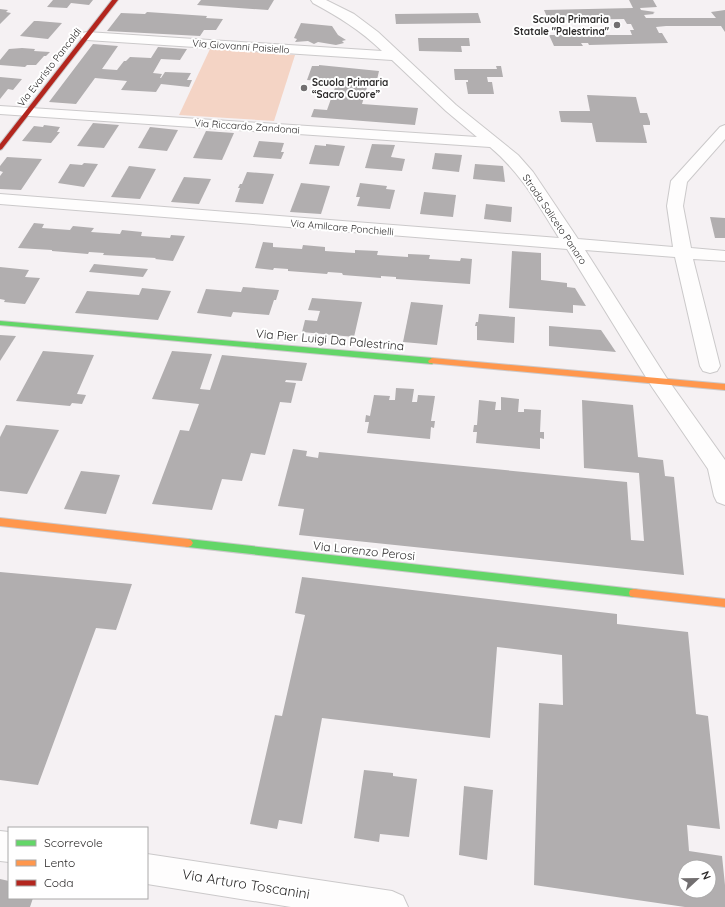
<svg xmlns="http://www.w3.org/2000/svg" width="725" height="907" font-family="Quicksand,sans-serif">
<rect width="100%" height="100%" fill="#f5f1f3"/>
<path fill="#f4d4c5" d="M210,49L295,55L274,121L179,115Z"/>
<g fill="#b1aeaf" fill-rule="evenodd">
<path d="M53,0H93L89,5L71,3L67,8L47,7Z"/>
<path d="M201,0H274L268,10L197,5Z"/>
<path d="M629,0H653L657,7L640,8L641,10L655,12L653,13L654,14L644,15L646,18H716L711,12L725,10V32L721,26H666L656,27L659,33H662L668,43L589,45L588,43H581L583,46H554L549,35H632L630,30H634L631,24H627L624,19L544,20L543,17H547L544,10L633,8Z"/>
<path d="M0,9L8,10L6,12L11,13L0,24Z"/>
<path d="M147,12L207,16L206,18L223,19L216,30H204L200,36L107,31L121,13L145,14Z"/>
<path d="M478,13L481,23L396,24L395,14Z"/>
<path d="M34,21H38L62,23L48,39L20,36Z"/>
<path d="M301,23L332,26L338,35L346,40L342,41L344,43L336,45L318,42L314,44L308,41L295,42L297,39L294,38Z"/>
<path d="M418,38H469L470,46H461L462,52L419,51Z"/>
<path d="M93,44L118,46L102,69L117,70L124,61H126L130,57L151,58L158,47L187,49L180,60L161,59L153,73L162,74L160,78H161L165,72L191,73L187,80H192L189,87L161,84L156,92L121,90L127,81L95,78L76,104L49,102Z"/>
<path d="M22,48L35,49L34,51L50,52L46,56H44L36,65H27L25,67L0,65V60L9,49Z"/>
<path d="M319,65L379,71L376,84H368L362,104L418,108L415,125L311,117L314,109L327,110L337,82L307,80L312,66H319Z"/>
<path d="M496,66H501L503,77H487L488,82H492L494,94H468L466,82H468V80H455L454,69H497Z"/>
<path d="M0,77L22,79L13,90L8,89L0,99Z"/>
<path d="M587,95L636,97L640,113H647L650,122V125H643L647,143L596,142L592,123L561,122L559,111H590Z"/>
<path d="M93,123L119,125L104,148L77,146Z"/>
<path d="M44,125L60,127L57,132H60L51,143L22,141L34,126L43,127Z"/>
<path d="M150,127L178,130L167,151L138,148Z"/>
<path d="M206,131L234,133L222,160L193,158Z"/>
<path d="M259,141L284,143L281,152H284L281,159L253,157Z"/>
<path d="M326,144L345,146L339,166L309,164L315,145L326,146Z"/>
<path d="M372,144L395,145L391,157L405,159L402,171L365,168Z"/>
<path d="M435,153L462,155L459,172L432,169Z"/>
<path d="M7,157L42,159L21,190L0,189V176L3,172L0,171V166Z"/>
<path d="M84,163L98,164L84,187L58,183L70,164L82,165Z"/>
<path d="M475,164L503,166L505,182L473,179Z"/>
<path d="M129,166L156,169L140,199L111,197Z"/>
<path d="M247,172L274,174L263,204L235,202L240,188H238L240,184H242Z"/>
<path d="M184,177L211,179L199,204L171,202Z"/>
<path d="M301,183L330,186L321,214L290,212Z"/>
<path d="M360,183L387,186L386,189L395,190L390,209L357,206L360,197H356Z"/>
<path d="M424,192L456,195L453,217L420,214Z"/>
<path d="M486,204L512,207L511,222L484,219Z"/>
<path d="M710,217L725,218V238H715Z"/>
<path d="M34,223L44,224L42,228L70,230L73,226L94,228L91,232L120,234L122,230L142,232L141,236L170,238L171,235L185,236L173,261L155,259L156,258L103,255L104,253L89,252L88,254L52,251V250L18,248Z"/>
<path d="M263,242L273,243V247L302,249L303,245L325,247V251L355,253V250L378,251L377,255L408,257V254L430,255L429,259L460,261L461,258L472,259L470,284L396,279V277L381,276V278L343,275L342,273L328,272L327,274L288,271V269L274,268L273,270L255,268Z"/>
<path d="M512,251L541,253V280L567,283V287L575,288L586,306L573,305V313L509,308Z"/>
<path d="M94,264L148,269L143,277L89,272Z"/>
<path d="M0,267L29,270L25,277L40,278L25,304L4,302L5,300L0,299Z"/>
<path d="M243,287L279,290L276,300H274L269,315L233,312L231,317L197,313L206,289L241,292Z"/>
<path d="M142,288L171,291L158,320L75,313L87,291L139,295Z"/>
<path d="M312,298L362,302L354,337L302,332L305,320L317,321L320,311L308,310Z"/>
<path d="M411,302L443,305L437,345L403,342Z"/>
<path d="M479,314L515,317L514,343L477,340V326H475L476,322H478Z"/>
<path d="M549,326L601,330L616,352L549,346Z"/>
<path d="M0,335L16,336L0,361Z"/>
<path d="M43,351L94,355L77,394L86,395L82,404L72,403L70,406L16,401Z"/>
<path d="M172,351L212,354L200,389L210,390L222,355L307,363L302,381L286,380L285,382L296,383L291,403L280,402L265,455L251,453L242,481L222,479L212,510L152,504L180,430L189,431L199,404L152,399Z"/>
<path d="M396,388L414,389L412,402H417L418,395L435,396L431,421H435L434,428L431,427L430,439L367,433L369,422H365L366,415L370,416L374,395L390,396L389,400H395Z"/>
<path d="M501,397L519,399L518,412H524V409L541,410L540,432H544V439L540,438V449L476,443L477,432H473L474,425H477L479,400L496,402L495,410H501Z"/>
<path d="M582,400L633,405L638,457L663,460L665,476L674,477L684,575L299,535L304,509L278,506L293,449L307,451L306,456L318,458L319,452L627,482L631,540L644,541L639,473L584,468Z"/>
<path d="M6,425L59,430L27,494L0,491V437Z"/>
<path d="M81,471L120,475L106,514L64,509Z"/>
<path d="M0,572L132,584L116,630L96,628L38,785L0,780Z"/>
<path d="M302,577L617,614V624L688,632L696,714L708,716L720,829L687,825L689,851L722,856L725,885V907H685L534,885L539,703L563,705L562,655L497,647L490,738L322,718L302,824L279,820L277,829L250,824L275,715L282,716L305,615L295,613ZM685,867H709V891H685Z"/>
<path d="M364,770L393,773V776L417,779L409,837L380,834L379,842L354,838Z"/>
<path d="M464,786L493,790L487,860L459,855Z"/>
<path d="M0,879L9,881V898H33L30,907H0Z"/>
</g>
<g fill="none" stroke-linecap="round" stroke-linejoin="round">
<g stroke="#cbc9ca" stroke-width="2">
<g id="street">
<path d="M311,0H326L354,14L378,32L456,105L518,155L533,172L578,239L673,247L667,206L671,181L720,127L725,125V139L687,182L683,206L691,248L725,251V261L693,259L720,366L717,371L710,373L703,371L700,366L675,257L585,250L666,377L725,460V505L717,502L714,496L708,469L652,387L567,249L0,204V194L559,238C537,203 522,174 490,147L0,114V106L477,137L446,111L392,60L87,40L82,39L80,36L82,33L87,32L382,51C360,30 339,17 313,3Z"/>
<path d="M0,831L9,832V862L0,861Z"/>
<path d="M147,854L392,891L403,896L408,907H291L147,884Z"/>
</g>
</g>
<g stroke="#cbc9ca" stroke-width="2">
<g id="fast">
<path d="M0,321L432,358L436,361L432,364L0,325Z"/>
<path d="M188,539L634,589L638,590L639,593L638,596L634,597L188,547L185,546L183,543L185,540Z"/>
</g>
</g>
<g stroke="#cbc9ca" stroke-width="2">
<g id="slow">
<path d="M432,358L725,384V390L429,363L428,361Z"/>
<path d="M0,518L188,539L191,540L193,543L191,546L188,547L0,526Z"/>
<path d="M634,589L725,599V607L634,597L630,596L629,593L630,590Z"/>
</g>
</g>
<g stroke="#cbc9ca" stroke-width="2">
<path id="jam" d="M112,0H118L2,149L0,150V144Z"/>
</g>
<use href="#street" fill="#fefdfd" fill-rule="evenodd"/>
<use href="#fast" fill="#63d668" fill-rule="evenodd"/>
<use href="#slow" fill="#ff974d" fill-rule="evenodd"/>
<use href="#jam" fill="#b3261e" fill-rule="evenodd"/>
</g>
<g fill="#726f70" stroke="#fff" stroke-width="1.5">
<circle cx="617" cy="25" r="4"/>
<circle cx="304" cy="88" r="4"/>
</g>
<g text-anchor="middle" stroke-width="4" stroke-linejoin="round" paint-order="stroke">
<g font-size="10" font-weight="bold" fill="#2b2929" stroke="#fff" text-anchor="end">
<text x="609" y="23">Scuola Primaria<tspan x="609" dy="12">Statale "Palestrina"</tspan></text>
<text x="312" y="86" text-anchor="start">Scuola Primaria<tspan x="312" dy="12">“Sacro Cuore”</tspan></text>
</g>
<g font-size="10" fill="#2b2929" stroke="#fff">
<text transform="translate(241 46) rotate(4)" y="4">Via Giovanni Paisiello</text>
<text transform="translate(49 67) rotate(-52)" y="4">Via Evaristo Pancaldi</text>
<text transform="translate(247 126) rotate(4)" y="4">Via Riccardo Zandonai</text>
<text transform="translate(555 219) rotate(56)" y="4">Strada Saliceto Panaro</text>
<text transform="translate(342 227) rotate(5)" y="4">Via Amilcare Ponchielli</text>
</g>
<g font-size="12" fill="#2b2929" stroke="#fff">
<text transform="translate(330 340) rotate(5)" y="4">Via Pier Luigi Da Palestrina</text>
<text transform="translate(364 551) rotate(6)" y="4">Via Lorenzo Perosi</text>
</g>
<g font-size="14" fill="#2b2929" stroke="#fff">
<text transform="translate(246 884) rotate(9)" y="5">Via Arturo Toscanini</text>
</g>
</g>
<rect x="8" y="827" width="140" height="72" fill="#ffffff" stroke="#aaa9a9"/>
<rect x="16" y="840" width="20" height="6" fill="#63d668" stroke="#aaa9a9"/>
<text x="44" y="847" font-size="12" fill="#2b2929">Scorrevole</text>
<rect x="16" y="860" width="20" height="6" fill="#ff974d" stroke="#aaa9a9"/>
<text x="44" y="867" font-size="12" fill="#2b2929">Lento</text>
<rect x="16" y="880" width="20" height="6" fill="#b3261e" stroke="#aaa9a9"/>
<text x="44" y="887" font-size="12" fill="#2b2929">Coda</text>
<g transform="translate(697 879) rotate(68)"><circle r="19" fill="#ffffff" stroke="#aaa9a9"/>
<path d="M0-3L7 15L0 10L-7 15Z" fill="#726f70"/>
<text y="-6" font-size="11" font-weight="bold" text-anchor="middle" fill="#2b2929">N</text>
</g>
</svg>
